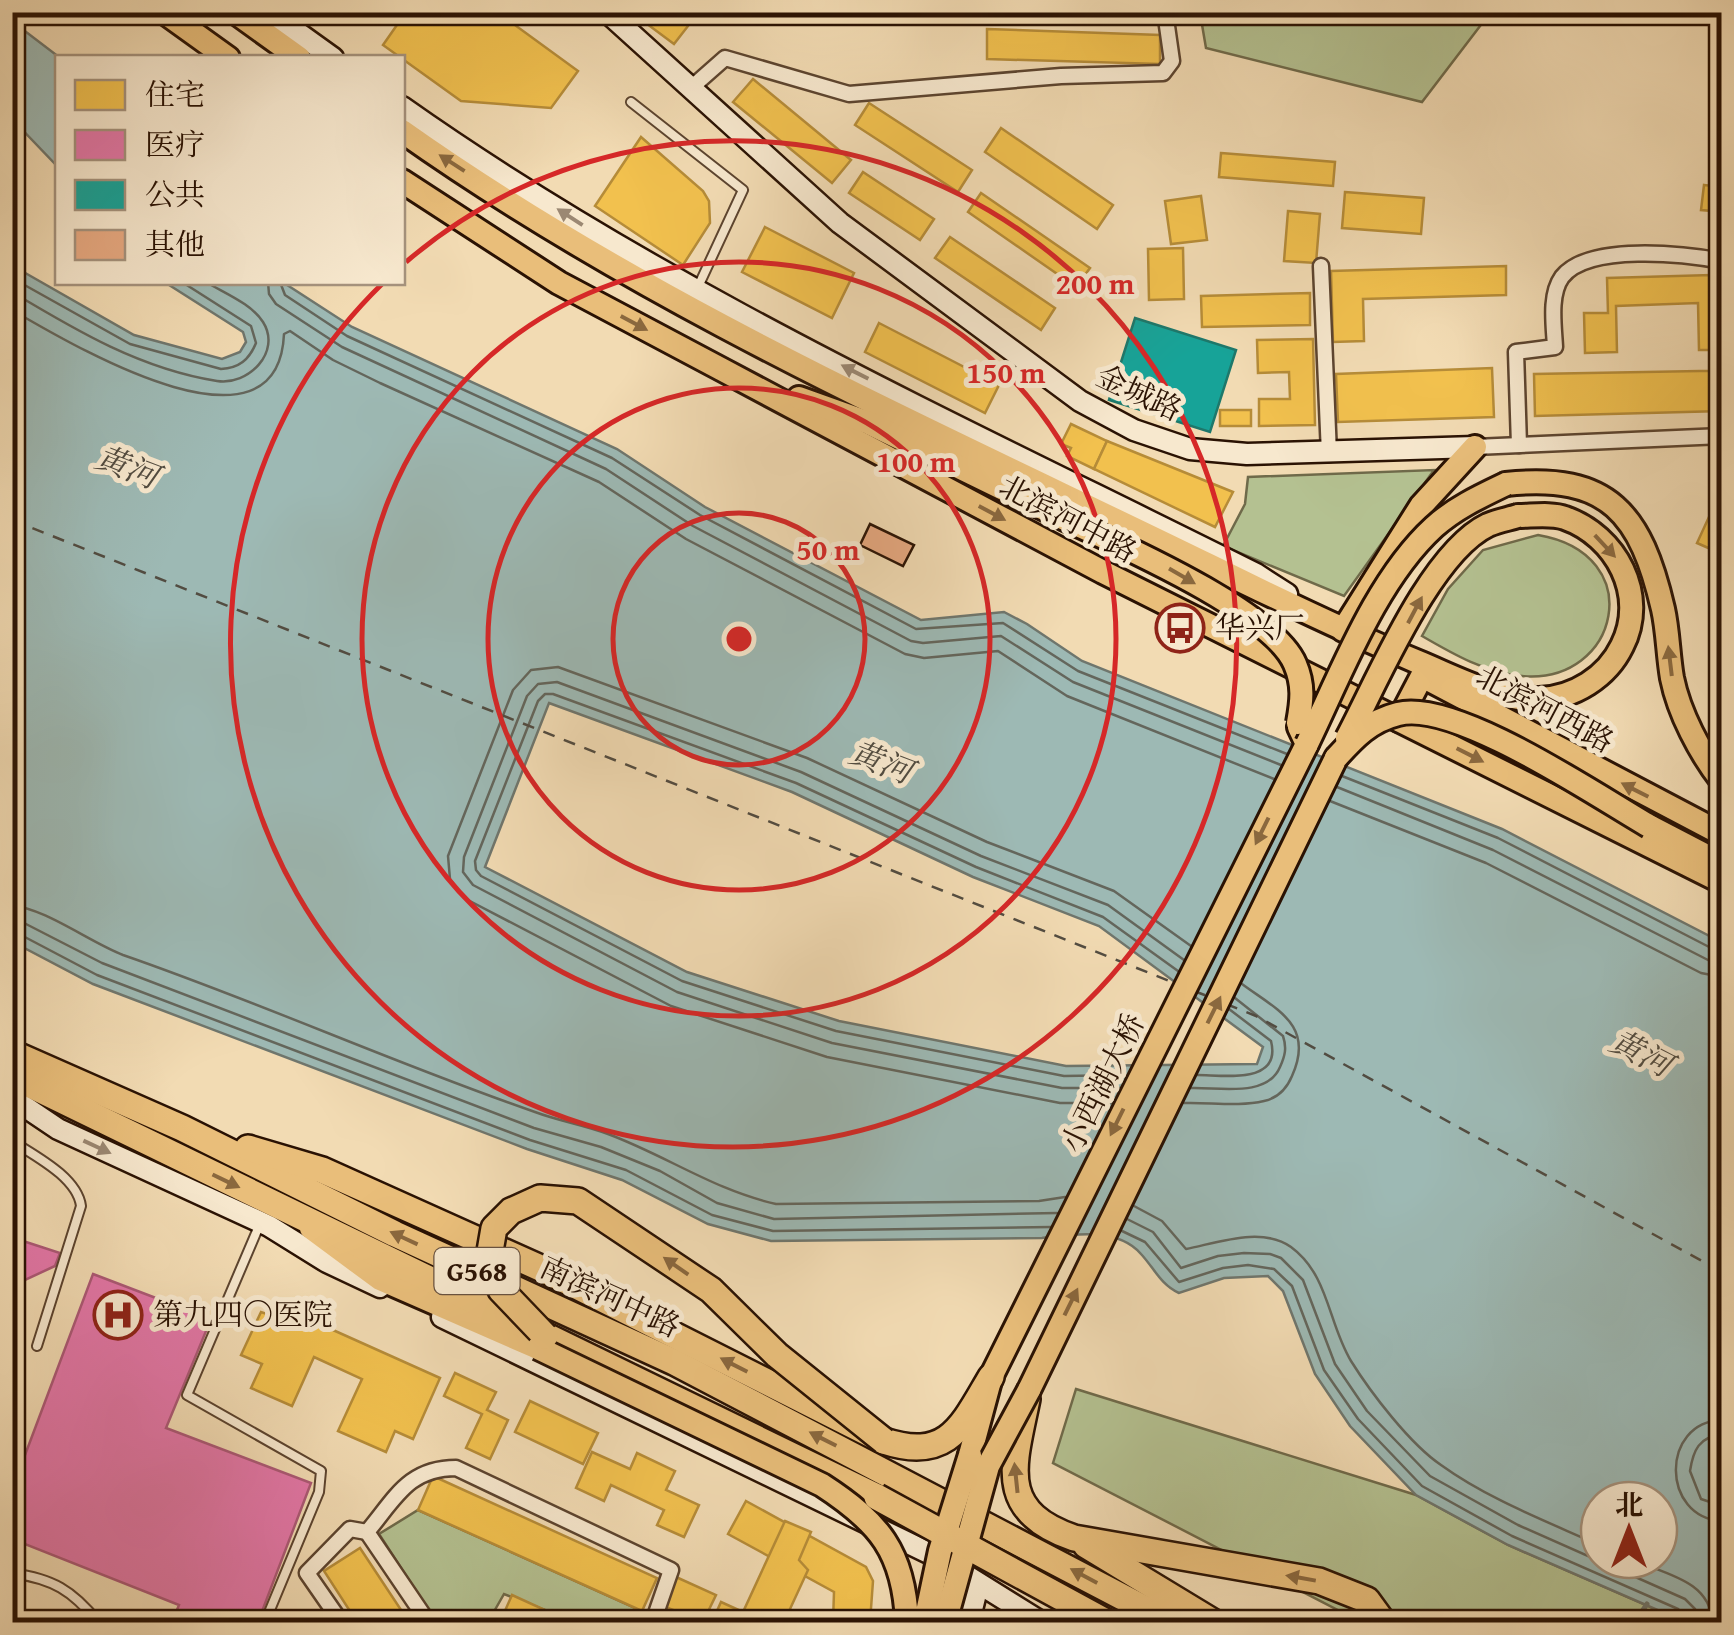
<svg xmlns="http://www.w3.org/2000/svg" width="1734" height="1635" font-family="'Gentium Book Plus','Noto Serif SC',serif">
<rect width="100%" height="100%" fill="#f2dbb3"/>
<filter id="stains"><feTurbulence type="fractalNoise" baseFrequency=".002" numOctaves="4"/><feColorMatrix values="0 0 0 0 .2 0 0 0 0 .09 0 0 0 0 .02 0 0 0 .5 -.17"/></filter>
<radialGradient id="worn" r=".72"><stop offset=".6" stop-color="#630" stop-opacity="0"/><stop offset="1" stop-color="#630" stop-opacity=".3"/></radialGradient>
<g fill="#b4c191" stroke="#6f6a4a" stroke-width="2.5">
<path d="M1200,13V12L1490,13L1422,102L1206,48Z"/>
<path d="M1434,470L1344,596L1223,546L1245,504L1248,477Z"/>
<path d="M1538,535C1650,554 1619,685 1522,676C1486,673 1453,654 1422,636L1448,589L1483,550Z"/>
<path d="M1076,1389L1416,1495L1508,1545L1685,1622H1361L1053,1463Z"/>
<path d="M418,1510L642,1611L639,1622H552L555,1614L504,1594L488,1622H436L379,1534Z"/>
</g>
<g fill="#9db9b4" stroke="#6f766d" stroke-width="2.5" fill-rule="evenodd">
<path d="M13,22L59,57L57,166L13,120Z"/>
<path d="M13,266L134,335L222,359L240,352L246,342L243,332L166,283H284L352,327L617,449L705,507L921,620L1004,612L1027,624L1082,661L1502,829L1721,942L1722,1456L1716,1459L1712,1472L1721,1486V1622H1685L1508,1545L1416,1495L1350,1426L1315,1374L1283,1291L1268,1276L1224,1278L1179,1293C1161,1285 1154,1268 1141,1254C1118,1227 1073,1234 1042,1238L771,1241L708,1224L622,1180L527,1149L93,984L13,942ZM549,703L792,792L973,877L1099,926L1263,1047L1257,1064L1066,1066L839,1021L687,972L485,867ZM1599,1500H1659V1560H1599Z"/>
</g>
<g fill="#f2c14e" stroke="#b68c38" stroke-width="2.5">
<path d="M406,12H497L578,71L551,108L461,101L383,45Z"/>
<path d="M631,12H689L695,17L674,44Z"/>
<path d="M987,29L1160,35V64L987,59Z"/>
<path d="M753,79L851,160L832,183L733,102Z"/>
<path d="M869,103L972,170L958,192L855,125Z"/>
<path d="M1001,128L1113,205L1097,229L985,152Z"/>
<path d="M641,137L703,191L709,201L710,223L683,265L595,206Z"/>
<path d="M1221,153L1335,162L1333,186L1219,177Z"/>
<path d="M863,172L934,219L920,240L849,193Z"/>
<path d="M1704,185L1722,187V220L1711,219L1712,211L1701,210Z"/>
<path d="M1345,192L1424,198L1421,234L1342,228Z"/>
<path d="M981,193L1090,268L1076,287L968,212Z"/>
<path d="M1201,196L1207,240L1171,244L1165,201Z"/>
<path d="M1288,211L1320,214L1316,263L1284,261Z"/>
<path d="M765,227L854,273L832,318L742,272Z"/>
<path d="M950,237L1055,308L1041,330L935,258Z"/>
<path d="M1183,248L1184,299L1149,300L1148,249Z"/>
<path d="M1506,266V295L1363,299L1364,341L1333,342L1331,271Z"/>
<path d="M1711,275L1712,313H1722V350H1699L1698,303L1616,306L1617,352L1585,353L1584,313H1608L1607,278Z"/>
<path d="M1310,293V325L1202,327L1201,296Z"/>
<path d="M879,323L999,385L985,413L865,352Z"/>
<path d="M1313,339L1315,425L1259,426V399H1290L1289,372L1258,373L1257,340Z"/>
<path d="M1492,368L1494,417L1338,422L1336,374Z"/>
<path d="M1700,371H1722V411L1535,416L1534,374Z"/>
<rect x="1220" y="410" width="31" height="16"/>
<path d="M1071,424L1107,441L1094,469L1067,456L1071,448L1061,444Z"/>
<path d="M1107,441L1233,492L1215,527L1094,469Z"/>
<path d="M1714,506L1722,510V554L1697,543Z"/>
<path d="M275,1304L440,1378L413,1439L395,1431L386,1452L338,1431L362,1379L314,1357L292,1406L251,1388L262,1364L241,1355L261,1312L270,1315Z"/>
<path d="M455,1373L496,1392L487,1410L508,1420L490,1459L466,1448L482,1414L444,1396Z"/>
<path d="M530,1401L598,1433L583,1464L515,1432Z"/>
<path d="M592,1452L630,1469L637,1453L675,1471L666,1490L699,1505L684,1537L657,1525L664,1510L611,1485L604,1501L576,1488Z"/>
<path d="M433,1476L657,1578L642,1611L418,1510Z"/>
<path d="M746,1501L866,1567L873,1581L870,1622H833L834,1592L728,1534Z"/>
<path d="M785,1521L811,1532L799,1560L808,1570L784,1622H712L721,1602L743,1612Z"/>
<path d="M360,1548L409,1622H357L324,1571Z"/>
<path d="M676,1577L716,1595L703,1622L663,1606Z"/>
<path d="M512,1595L556,1615L552,1622H500Z"/>
</g>
<g fill="#e377a8" stroke="#ac5976" stroke-width="2.5">
<path d="M23,1241L60,1253L55,1266L12,1286V1246Z"/>
<path d="M93,1274L211,1319L166,1428L311,1483L258,1622H172L179,1605L12,1539V1474L19,1471Z"/>
<path d="M12,1287L24,1311L12,1329Z"/>
</g>
<path fill="#17a398" stroke="#1d786b" stroke-width="2.5" d="M1135,318L1236,350L1210,432L1109,400Z"/>
<g fill="none" stroke-linecap="round" stroke-linejoin="round">
<g stroke="#64665c" stroke-width="2.5">
<path d="M12,278L130,344L221,369C239,368 249,360 256,343L251,326L182,282"/>
<path d="M268,282L269,294L276,304L342,347L606,469L693,526L911,641L923,643L1001,636L1073,682L1281,765"/>
<path d="M280,282L285,295L347,336L612,458L700,515L916,629L1003,623L1078,671L1287,754"/>
<path d="M12,292C77,331 141,369 217,381C248,386 282,352 263,322C252,304 224,293 206,282"/>
<path d="M12,310C66,341 278,470 284,334L290,331L333,360L380,383L599,482L686,539L905,654L924,658L998,651L1067,696L1274,779"/>
<path d="M1342,776L1498,838L1713,949L1722,950"/>
<path d="M1337,787L1493,850L1708,960L1722,962"/>
<path d="M1330,801L1486,863L1701,973L1722,977"/>
<path d="M12,906C43,907 91,943 123,955C262,1003 396,1064 535,1112C559,1121 584,1125 608,1134C667,1156 714,1190 776,1204L1039,1201L1065,1197"/>
<path d="M12,921L26,924L102,963L534,1128L601,1147L660,1171L717,1203L774,1219L1057,1213"/>
<path d="M12,934L21,935L97,975L530,1140L626,1170L712,1215L773,1231L1051,1227"/>
<path d="M1126,1075L1064,1076L836,1031L682,981L481,876L476,870L475,861L538,701L545,694H553L796,783L976,867L1103,917L1178,971"/>
<path d="M1197,1075C1224,1075 1282,1085 1271,1041L1229,1009"/>
<path d="M1120,1088H1062L832,1043L677,992L473,885L463,872L464,857L527,696L538,684L557,682L801,772L981,856L1108,905L1184,960"/>
<path d="M1191,1088C1219,1087 1267,1098 1280,1067C1285,1056 1287,1048 1283,1036L1235,998"/>
<path d="M1112,1103H1060L827,1057L671,1006L464,898L450,879L448,856L513,690L531,670L558,667L807,758L987,842L1114,891L1191,946"/>
<path d="M1184,1103C1209,1102 1239,1107 1264,1101C1278,1098 1287,1088 1292,1076C1315,1025 1277,1010 1242,984"/>
<path d="M1134,1206L1162,1221L1186,1249C1217,1243 1262,1226 1291,1247C1329,1275 1328,1323 1351,1361C1371,1393 1410,1444 1441,1465C1488,1499 1546,1521 1599,1545"/>
<path d="M1127,1219L1153,1232L1181,1268L1218,1256L1244,1253L1270,1254L1281,1258L1303,1280L1335,1364L1367,1411L1430,1476L1518,1525L1685,1599L1695,1609L1697,1622"/>
<path d="M1122,1231L1145,1242L1179,1282L1223,1268L1248,1265L1274,1269L1292,1286L1324,1370L1358,1419L1422,1486L1512,1536L1678,1609L1684,1615L1685,1622"/>
<path d="M1722,1420C1660,1422 1661,1518 1722,1521"/>
<path d="M1722,1435C1699,1436 1693,1451 1690,1471L1701,1499L1722,1506"/>
<path d="M1633,1560C1665,1574 1711,1581 1712,1622"/>
</g>
<path stroke="#6f766d" stroke-width="5" d="M1635,1622L1647,1604"/>
<g stroke="#524c41" stroke-width="2.5" stroke-dasharray="12 10" stroke-linecap="butt">
<path d="M12,520L1177,984"/>
<path d="M1194,991L1210,997"/>
<path d="M1226,1004L1256,1016L1722,1272"/>
</g>
</g>
<path fill="#e7a981" stroke="#2a1203" stroke-width="2.5" d="M870,524L914,545L903,566L860,545Z"/>
<g fill="none" stroke-linecap="round" stroke-linejoin="round">
<g stroke="#5c442f" stroke-width="12">
<g id="lane">
<path d="M631,102L743,190L697,289"/>
<path d="M12,1141C35,1156 77,1177 81,1206L37,1346"/>
<path d="M259,1226L187,1395L321,1471L319,1492L265,1622"/>
<path d="M12,1573C53,1579 72,1590 98,1622"/>
</g>
</g>
<g stroke="#5c442f" stroke-width="19">
<g id="street">
<path d="M691,88L725,58L849,94L1061,76L1163,73L1172,61L1165,12"/>
<path d="M1321,266L1329,454"/>
<path d="M1519,445L1516,352L1555,347C1554,326 1549,295 1562,277C1589,243 1684,254 1722,261"/>
<path d="M1475,447L1722,436"/>
<path d="M341,1622L307,1573L350,1529L367,1532"/>
<path d="M428,1622L367,1532C395,1499 408,1468 456,1468L671,1570L653,1622"/>
</g>
</g>
<g stroke="#2a1203" stroke-width="25">
<g id="secondary">
<path d="M269,12L333,58"/>
<path d="M607,12L840,223L1080,401L1134,430L1190,449L1247,454L1475,447"/>
<path d="M402,107C668,295 967,429 1256,574L1287,594"/>
<path d="M12,1098L58,1129L269,1226L327,1262L380,1287"/>
<path d="M442,1317L935,1556L1041,1622"/>
<path d="M969,1622L978,1585"/>
</g>
</g>
<g stroke="#2a1203" stroke-width="28">
<g id="primary">
<path d="M164,12L228,58"/>
<path d="M235,12L299,58"/>
<path d="M402,131C652,308 935,431 1209,565C1278,599 1347,632 1418,662C1457,678 1496,700 1539,699C1574,698 1607,677 1622,646C1648,595 1616,536 1565,518C1552,513 1532,516 1518,516"/>
<path d="M402,181L559,283L721,369L1103,572L1722,882"/>
<path d="M799,398L869,423L1063,518"/>
<path d="M1506,484C1609,473 1641,514 1663,609C1668,631 1668,655 1672,678C1679,713 1700,753 1722,781"/>
<path d="M1343,630L1421,506L1475,447"/>
<path d="M1424,677L1722,834"/>
<path d="M1399,720L1422,676"/>
<path d="M1649,826L1722,864"/>
<path d="M311,1228L380,1279L538,1348"/>
<path d="M1029,1390L1336,758"/>
<path d="M970,1455L991,1377L1307,744L1299,727"/>
</g>
</g>
<g stroke="#2a1203" stroke-width="30">
<g id="highway">
<path d="M12,1053L182,1128L395,1234L674,1362L1170,1622"/>
<path d="M12,1076L877,1497"/>
<path d="M248,1148L322,1170L547,1271L884,1441C948,1462 962,1426 991,1377"/>
<path d="M1027,1399C1014,1464 995,1511 1074,1538L1319,1581L1367,1600L1383,1622"/>
<path d="M1086,1545L1213,1622"/>
</g>
</g>
<use href="#lane" stroke="#f7e8ce" stroke-width="8"/>
<use href="#street" stroke="#f7e8ce" stroke-width="14"/>
<use href="#secondary" stroke="#f7e8ce" stroke-width="20"/>
<use href="#primary" stroke="#e9be7a" stroke-width="22"/>
<use href="#highway" stroke="#e9be7a" stroke-width="25"/>
<g stroke="#2a1203" stroke-width="28" stroke-linecap="butt">
<g id="primary-bridge">
<path d="M1063,518C1116,543 1273,611 1295,664C1304,685 1302,701 1298,723"/>
<path d="M1347,738C1378,680 1430,553 1488,525C1497,521 1508,519 1518,516"/>
<path d="M1307,744C1341,674 1376,580 1434,527C1455,508 1481,496 1506,484"/>
<path d="M1336,758C1355,737 1370,721 1398,714C1455,699 1597,796 1649,826"/>
<path d="M538,1348L822,1485C879,1522 904,1552 907,1622"/>
<path d="M925,1622L940,1551L970,1455"/>
<path d="M945,1622L988,1466L1029,1390"/>
</g>
</g>
<g stroke="#2a1203" stroke-width="30" stroke-linecap="butt">
<g id="highway-bridge">
<path d="M545,1336L501,1290L489,1257L494,1228L511,1211L540,1198L578,1201L711,1290L777,1355L884,1441"/>
<path d="M877,1497L1106,1622"/>
</g>
</g>
<use href="#primary-bridge" stroke="#e9be7a" stroke-width="22"/>
<use href="#highway-bridge" stroke="#e9be7a" stroke-width="25"/>
</g>
<defs><path id="oneway-solid" d="M-6-.8H1V-3.2L6.5 0L1 3.2V.8H-6Z" transform="scale(2.5)"/></defs>
<g fill="#8a683e">
<use href="#oneway-solid" transform="translate(452 163) rotate(-147)"/>
<use href="#oneway-solid" transform="translate(634 323) rotate(28)"/>
<use href="#oneway-solid" transform="translate(992 513) rotate(28)"/>
<use href="#oneway-solid" transform="translate(1605 546) rotate(47)"/>
<use href="#oneway-solid" transform="translate(1182 576) rotate(30)"/>
<use href="#oneway-solid" transform="translate(1415 610) rotate(-62)"/>
<use href="#oneway-solid" transform="translate(1670 661) rotate(-97)"/>
<use href="#oneway-solid" transform="translate(1470 755) rotate(27)"/>
<use href="#oneway-solid" transform="translate(1635 790) rotate(-153)"/>
<use href="#oneway-solid" transform="translate(1262 831) rotate(116)"/>
<use href="#oneway-solid" transform="translate(1214 1010) rotate(-64)"/>
<use href="#oneway-solid" transform="translate(1117 1122) rotate(116)"/>
<use href="#oneway-solid" transform="translate(226 1181) rotate(26)"/>
<use href="#oneway-solid" transform="translate(404 1238) rotate(-155)"/>
<use href="#oneway-solid" transform="translate(676 1266) rotate(-145)"/>
<use href="#oneway-solid" transform="translate(1071 1302) rotate(-64)"/>
<use href="#oneway-solid" transform="translate(734 1365) rotate(-153)"/>
<use href="#oneway-solid" transform="translate(823 1439) rotate(-153)"/>
<use href="#oneway-solid" transform="translate(1016 1478) rotate(-96)"/>
<use href="#oneway-solid" transform="translate(1084 1576) rotate(-152)"/>
<use href="#oneway-solid" transform="translate(1301 1578) rotate(-170)"/>
</g>
<g fill="#9b8873">
<use href="#oneway-solid" transform="translate(570 217) rotate(-147)"/>
<use href="#oneway-solid" transform="translate(855 372) rotate(-153)"/>
<use href="#oneway-solid" transform="translate(97 1147) rotate(25)"/>
</g>
<g fill="none" stroke="#d62828" stroke-width="5">
<circle cx="739" cy="639" r="126"/>
<circle cx="739" cy="639" r="251"/>
<circle cx="739" cy="639" r="377"/>
<path d="M406 262A503 503 0 1 1 383 283"/>
</g>
<defs>
<g id="bus-ring" transform="scale(2.5)"><circle r="9.5" fill="#f7e8ce" stroke="#8f2418" stroke-width="1.5"/><path d="M-5-6H5V4H4V6H2V4H-2V6H-4V4H-5ZM-3.5-4V0h7V-4ZM-3.5 1.2v1.5H-2V1.2ZM2 1.2v1.5H3.5V1.2Z" fill="#8f2418"/></g>
<g id="hospital-ring" transform="scale(2.5)"><circle r="9.5" fill="#f7e8ce" stroke="#8f2418" stroke-width="1.5"/><path d="M-5-5h3v3.5h4V-5h3V5h-3V1.5h-4V5h-3Z" fill="#8f2418"/></g>
</defs>
<g fill-rule="evenodd">
<use href="#bus-ring" x="1180" y="628"/>
<use href="#hospital-ring" x="118" y="1315"/>
</g>
<g text-anchor="middle" stroke-width="10" stroke-linejoin="round" paint-order="stroke">
<rect fill="#f7e8ce" stroke="#685240" stroke-width="2.5" x="434.5" y="1248" width="85" height="46" rx="8"/>
<g font-size="28" font-weight="bold" fill="#2a1203">
<text x="477" y="1281">G568</text>
</g>
<g font-size="30" fill="#2a1203" stroke="#f7e8ce">
<text transform="translate(1139 393) rotate(25)" y="10">金城路</text>
<text transform="translate(1068 519) rotate(28)" y="10">北滨河中路</text>
<text transform="translate(1545 709) rotate(28)" y="10">北滨河西路</text>
<text transform="translate(1103 1083) rotate(-64)" y="10">小西湖大桥</text>
<text transform="translate(610 1297) rotate(25)" y="10">南滨河中路</text>
</g>
<g font-size="30" fill="#2a1203" stroke="#f7e8ce" text-anchor="start">
<text x="1215" y="638">华兴厂</text>
<text x="153" y="1325">第九四〇医院</text>
</g>
<g font-size="32" font-style="italic" fill="#524c41" stroke="#f7e8ce">
<text transform="translate(127 467) rotate(21)" y="11">黄河</text>
<text transform="translate(881 762) rotate(21)" y="11">黄河</text>
<text transform="translate(1641 1053) rotate(27)" y="11">黄河</text>
</g>
</g>
<circle cx="739" cy="639" r="15" fill="#d62828" stroke="#f7e8ce" stroke-width="5"/>
<g font-size="30" text-anchor="middle" font-weight="bold" fill="#d62828" stroke="#f7e8ce" stroke-width="10" stroke-linejoin="round" paint-order="stroke">
<text x="1095" y="294">200 m</text>
<text x="1006" y="383">150 m</text>
<text x="916" y="472">100 m</text>
<text x="828" y="560">50 m</text>
</g>
<rect width="1734" height="1635" fill="none" stroke="#f2dbb3" stroke-width="50"/>
<rect x="15" y="15" width="1704" height="1605" fill="none" stroke="#2a1203" stroke-width="5"/>
<rect x="25" y="25" width="1684" height="1585" fill="none" stroke="#2a1203" stroke-width="2.5"/>
<rect x="55" y="55" width="350" height="230" fill="#f7e8ce" stroke="#a5927d" stroke-width="2.5"/>
<rect x="75" y="80" width="50" height="30" fill="#f2c14e" stroke="#a5927d" stroke-width="2.5"/>
<text x="145" y="105" font-size="30" fill="#2a1203">住宅</text>
<rect x="75" y="130" width="50" height="30" fill="#e377a8" stroke="#a5927d" stroke-width="2.5"/>
<text x="145" y="155" font-size="30" fill="#2a1203">医疗</text>
<rect x="75" y="180" width="50" height="30" fill="#17a398" stroke="#a5927d" stroke-width="2.5"/>
<text x="145" y="205" font-size="30" fill="#2a1203">公共</text>
<rect x="75" y="230" width="50" height="30" fill="#e7a981" stroke="#a5927d" stroke-width="2.5"/>
<text x="145" y="255" font-size="30" fill="#2a1203">其他</text>
<g transform="translate(1629 1530)"><circle r="48" fill="#f7e8ce" stroke="#a5927d" stroke-width="2.5"/>
<path d="M0-8L18 38L0 25L-18 38Z" fill="#8f2418"/>
<text y="-15" font-size="28" font-weight="bold" text-anchor="middle" fill="#2a1203">北</text>
</g>
<rect width="100%" height="100%" filter="url(#stains)"/>
<rect width="100%" height="100%" fill="url(#worn)"/>
</svg>
